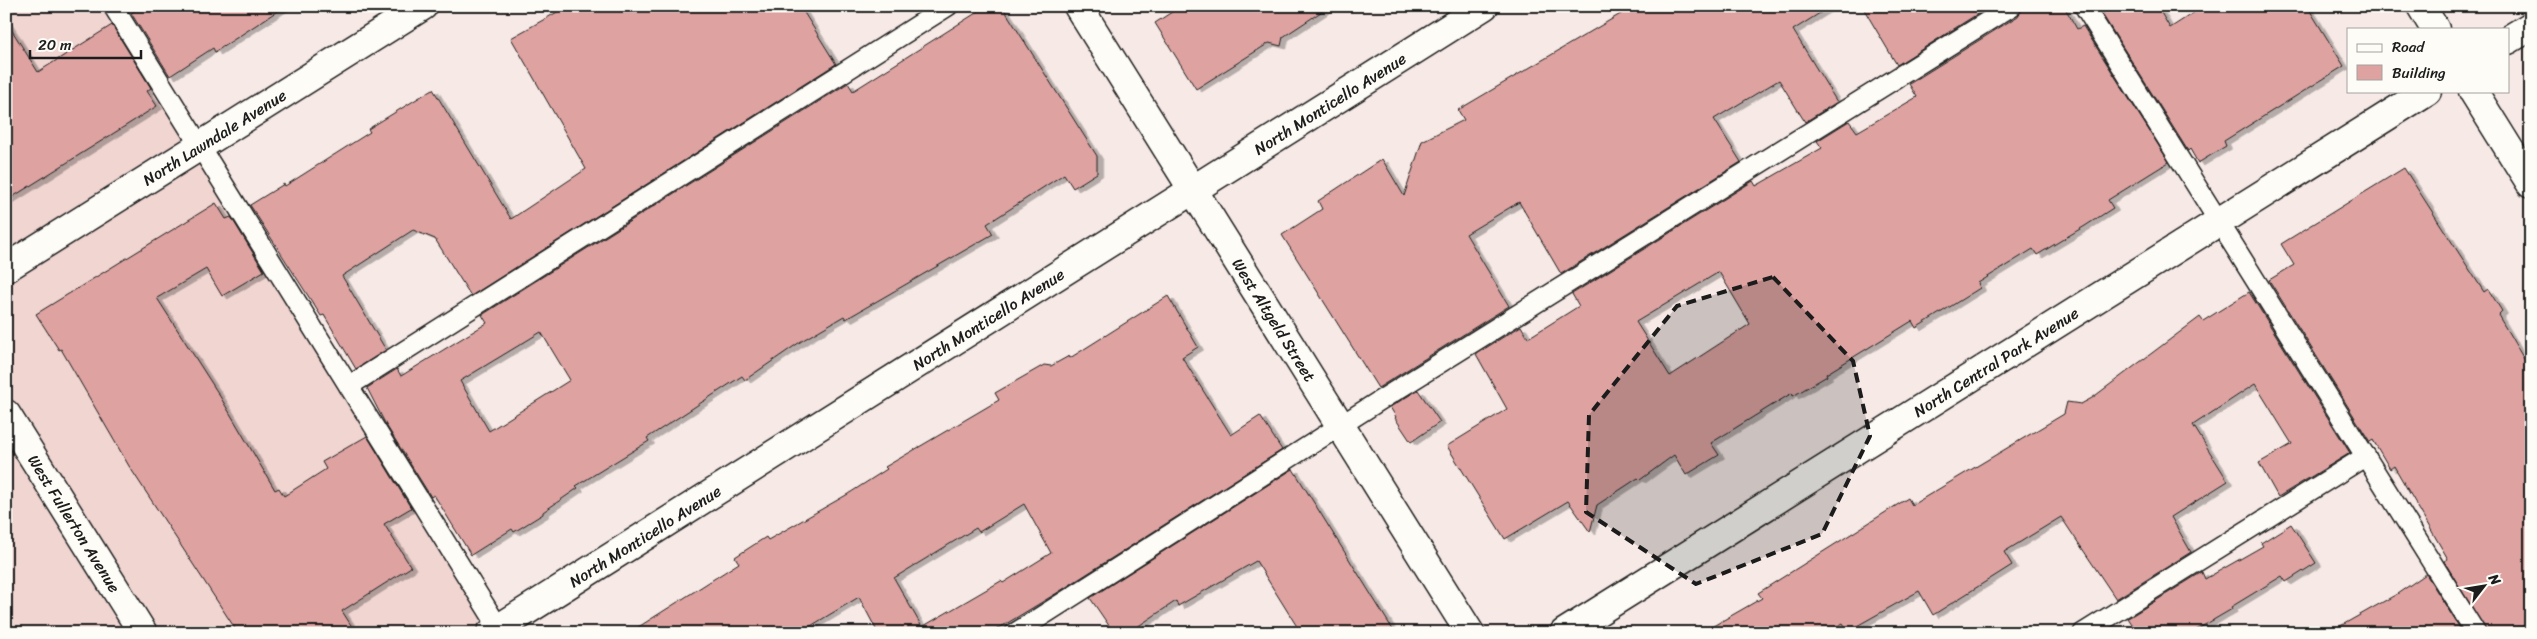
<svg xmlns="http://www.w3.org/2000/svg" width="2537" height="639" font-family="Sriracha,sans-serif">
<defs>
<filter id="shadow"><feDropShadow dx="5.5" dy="3" stdDeviation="0" flood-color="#0004"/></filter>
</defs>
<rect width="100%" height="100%" fill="#f7eae6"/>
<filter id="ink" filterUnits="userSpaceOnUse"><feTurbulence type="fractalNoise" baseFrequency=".02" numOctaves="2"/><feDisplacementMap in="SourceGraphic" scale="10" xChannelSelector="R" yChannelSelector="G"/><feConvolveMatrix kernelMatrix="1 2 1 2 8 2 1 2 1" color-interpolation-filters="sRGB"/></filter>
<g filter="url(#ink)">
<path fill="#f0d5d1" d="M6,6H107L498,633H6Z"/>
<g fill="#dea3a1" stroke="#1c1c1c" fill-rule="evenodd" filter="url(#shadow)">
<path d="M142,6H285L215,52L213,48L170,76L131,13Z"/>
<path d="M568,6H800L836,64L471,296L435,239L413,230L342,276L386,350L356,369L324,315L321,316L250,205L284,184L285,186L370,132L368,129L433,89L511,219L586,169L511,38Z"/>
<path d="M987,6H1002L1097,156V173L1073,188L1064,174L987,224L993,234L846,319L844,316L803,340L745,380L742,376L647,438L649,441L576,486L578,488L543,512V514L514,532L512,529L471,555L434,495L431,497L386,425L367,388L397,369L401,376L487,323L482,315L848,83L853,91ZM541,332L570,380L489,431L460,381Z"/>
<path d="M1181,6H1330L1283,37L1281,46L1269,43L1196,89L1155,23Z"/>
<path d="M1634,6H1831L1793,30L1837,102L1805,122L1779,80L1714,119L1741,162L1561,274L1519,202L1466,234L1509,306L1378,388L1282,235L1322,209L1318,201L1382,159L1404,196L1422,141L1464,120L1458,110Z"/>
<path d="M1862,6H1990L1897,65Z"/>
<path d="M2023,6H2064L2077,29L2083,26L2169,162L2108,200L2113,208L2085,226L2037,255L2033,249L1978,283L1980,288L1916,328L1912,321L1826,374L1827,376L1793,396L1792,393L1711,443L1719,455L1686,475L1674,455L1640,480L1638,478L1597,505L1590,532L1568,501L1505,539L1447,446L1507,409L1476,354L1521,326L1528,338L1579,306L1572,294L1753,181L1756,186L1822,148L1817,141L1849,121L1857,132L1917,97L1909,84L2018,16ZM1719,272L1750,324L1670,376L1636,322Z"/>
<path d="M2114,6H2157L2170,28L2204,6H2307L2344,66L2224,141L2226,146L2198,163L2190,149L2188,151L2102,14Z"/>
<path d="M6,21L38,72L112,25L151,88L147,91L157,106L6,201Z"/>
<path d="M2404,168L2484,292L2488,289L2502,311L2498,315L2531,371V621L2512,633H2487L2444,561L2448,559L2394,466L2390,469L2373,440L2370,442L2269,280L2294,265L2281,244Z"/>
<path d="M216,203L226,219L231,217L264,271L222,296L206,269L157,298L218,393L275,490L279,488L284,496L326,469L322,462L367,436L411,508L384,524L411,567L342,611L356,633H238L129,466L61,349L59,350L36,314Z"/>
<path d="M2249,292L2350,453L2278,497L2259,463L2292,444L2255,384L2193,425L2228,481L2171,517L2191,552L2116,599L2061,517L2004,552L2012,565L1933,615L1919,591L1848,631L1843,623L1825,633H1701L1762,598L1758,593L1908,498L1912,505L2064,414L2067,402L2081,404L2092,398L2200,317L2203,321Z"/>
<path d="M1168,296L1198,347L1182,357L1231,435L1260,416L1282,450L1057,593L991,633H878L859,597L799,633H629L739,563L735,557L766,537L768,540L848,494L887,469L885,467L999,400L995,393L1044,365L1051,366L1069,356L1070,358ZM1024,504L1051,553L1003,583L1001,581L922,627L894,578L976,528L979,532Z"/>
<path d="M1418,390L1440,422L1411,442L1395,418L1396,417L1390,407Z"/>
<path d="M1293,469L1395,633H1301L1256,561L1178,606L1176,601L1128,633H1114L1090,598Z"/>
<path d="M2291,524L2316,563L2286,582L2282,576L2231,607L2232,609L2191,633H2138L2128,618L2202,572L2205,579L2263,546L2261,543Z"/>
<path d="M2426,574L2463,633H2328L2397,594Z"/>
</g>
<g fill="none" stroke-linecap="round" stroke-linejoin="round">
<g stroke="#1c1c1c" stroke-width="22">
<g id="lane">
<path d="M113,6L502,633"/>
<path d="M2084,6L2476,633"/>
<path d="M349,386L948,6"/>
<path d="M1015,633L1379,401L2012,6"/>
<path d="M2083,633L2366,456"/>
</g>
</g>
<g stroke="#1c1c1c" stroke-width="31">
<g id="street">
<path id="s1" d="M1078,6L1470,633"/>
<path id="s2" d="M6,268L423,6"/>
<path id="s3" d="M491,633L1484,6"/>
</g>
</g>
<g stroke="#1c1c1c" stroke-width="31">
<g id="secondary">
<path d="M2421,6L2435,29"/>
<path d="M2508,40L2531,26"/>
<path d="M2473,91L2531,184"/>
<path id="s4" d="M6,414L143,633"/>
<path id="s5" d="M1564,633L2427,91"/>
</g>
</g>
<use href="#lane" stroke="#fdfcf7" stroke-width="19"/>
<use href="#street" stroke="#fdfcf7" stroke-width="28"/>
<use href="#secondary" stroke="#fdfcf7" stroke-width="28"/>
</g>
</g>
<path fill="#1c1c1c" fill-opacity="0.2" stroke="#1c1c1c" stroke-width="4" stroke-dasharray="10 6" stroke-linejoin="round" d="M1773,277L1853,361L1870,436L1822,534L1696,584L1586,512L1589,415L1677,306Z"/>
<g text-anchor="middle" stroke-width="4" stroke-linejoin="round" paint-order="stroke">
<g font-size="16" fill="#1c1c1c" stroke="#fdfcf7">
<text dy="6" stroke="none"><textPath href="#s3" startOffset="992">North Monticello Avenue</textPath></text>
<text dy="6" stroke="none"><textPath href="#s2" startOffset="246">North Lawndale Avenue</textPath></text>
<text dy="6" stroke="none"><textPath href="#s3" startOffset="588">North Monticello Avenue</textPath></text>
<text dy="6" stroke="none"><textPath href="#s1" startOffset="370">West Altgeld Street</textPath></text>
<text dy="6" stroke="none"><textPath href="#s5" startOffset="510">North Central Park Avenue</textPath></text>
<text dy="6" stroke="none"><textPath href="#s4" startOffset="129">West Fullerton Avenue</textPath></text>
<text dy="6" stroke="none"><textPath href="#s3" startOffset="182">North Monticello Avenue</textPath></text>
</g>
</g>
<rect width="2537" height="639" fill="none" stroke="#fdfcf7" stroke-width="25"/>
<rect x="12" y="12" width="2512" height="614" fill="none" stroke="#1c1c1c" stroke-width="2" filter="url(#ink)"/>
<rect x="2347" y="28" width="162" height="65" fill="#fdfcf7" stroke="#a3a29f"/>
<rect x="2357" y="44" width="25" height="8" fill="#fdfcf7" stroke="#a3a29f"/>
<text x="2392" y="52" font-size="15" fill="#1c1c1c">Road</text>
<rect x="2357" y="65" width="25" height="15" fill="#dea3a1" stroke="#a3a29f"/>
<text x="2392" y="78" font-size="15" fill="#1c1c1c">Building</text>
<g transform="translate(2484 586) rotate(59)" stroke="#fdfcf7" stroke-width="4" paint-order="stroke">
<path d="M0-4L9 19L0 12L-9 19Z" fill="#1c1c1c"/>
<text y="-8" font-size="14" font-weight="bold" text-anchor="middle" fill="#1c1c1c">N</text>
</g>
<path d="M30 50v8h111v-8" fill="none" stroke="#1c1c1c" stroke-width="2.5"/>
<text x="38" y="50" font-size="15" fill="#1c1c1c" stroke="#fdfcf7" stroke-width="4" paint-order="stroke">20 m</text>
</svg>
